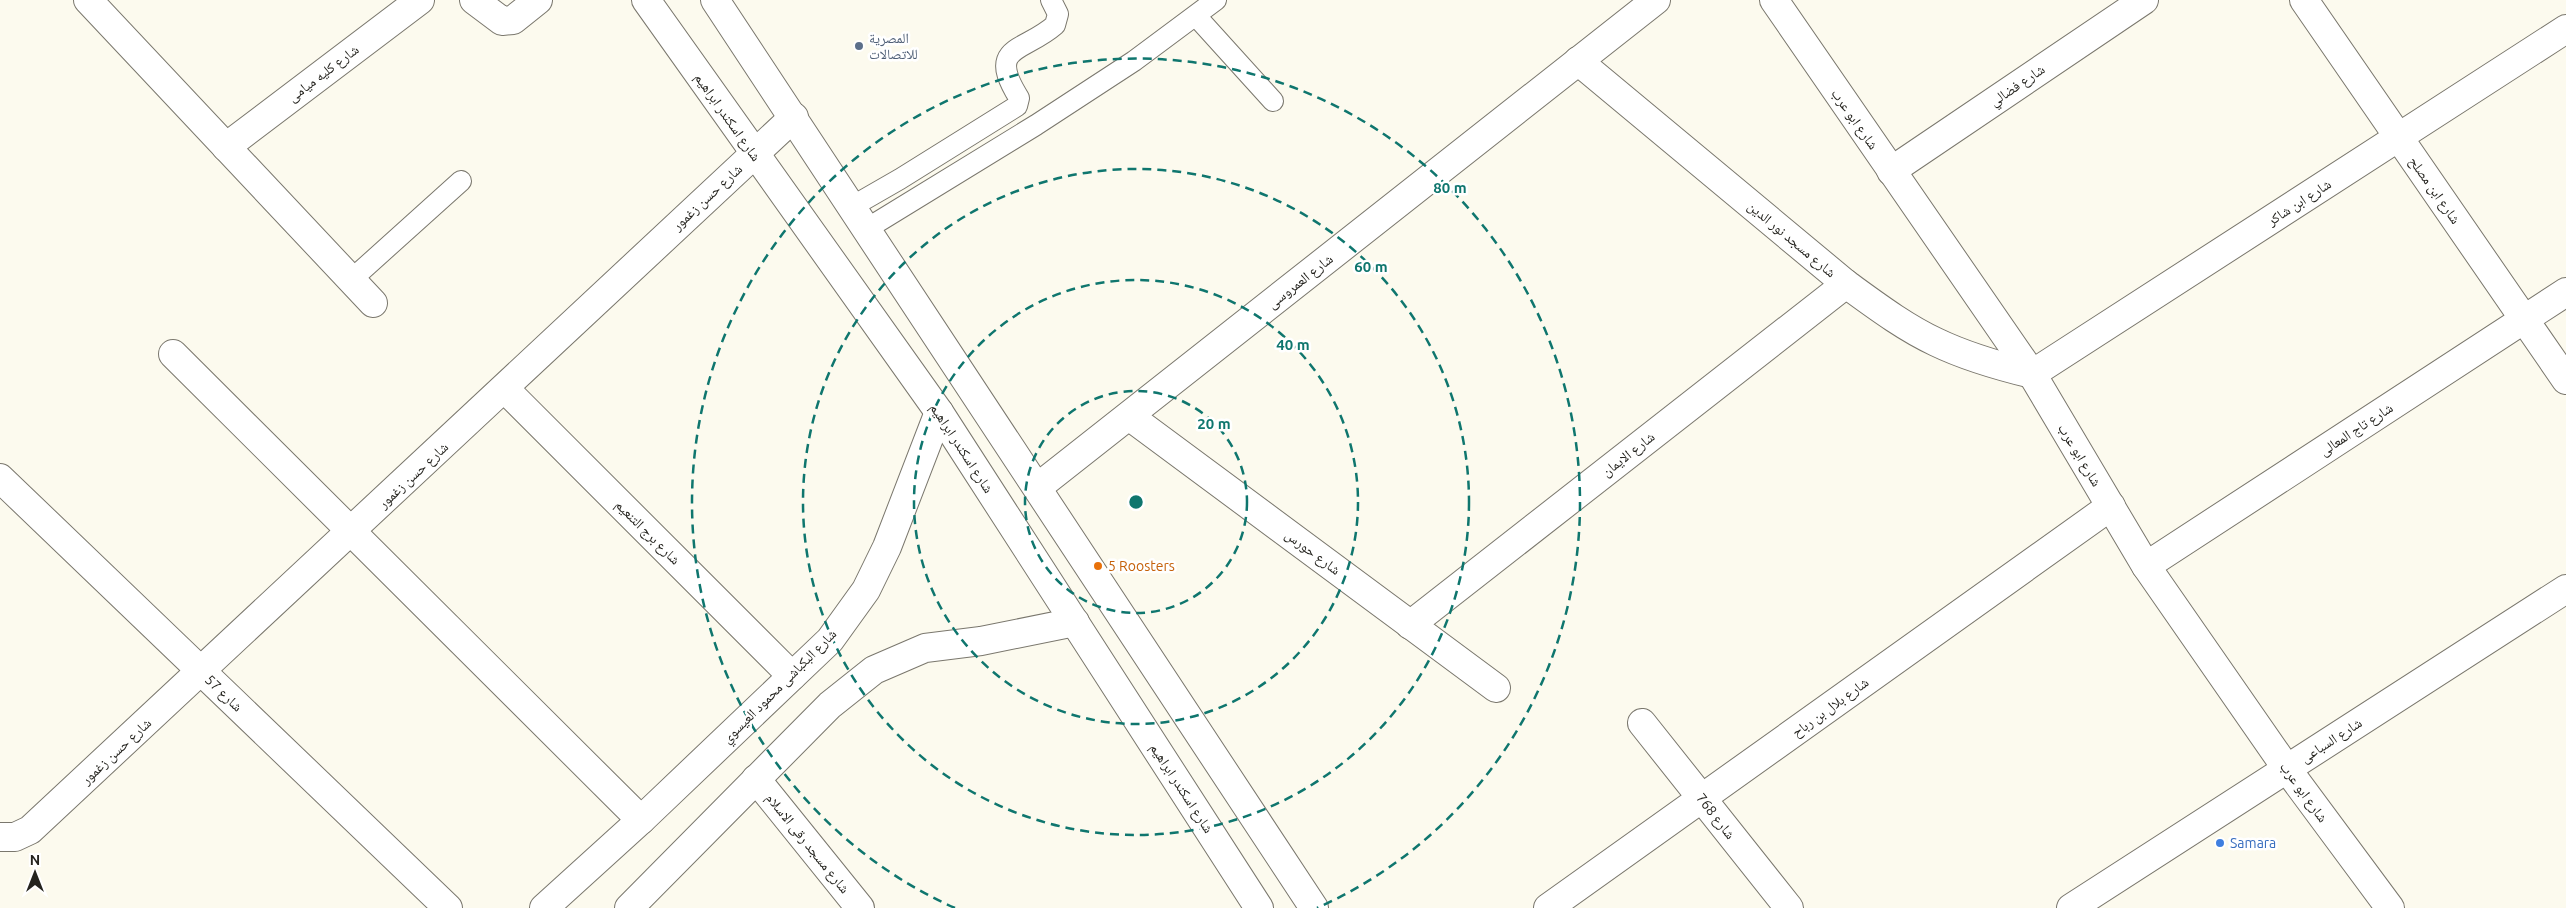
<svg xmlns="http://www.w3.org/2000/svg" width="2566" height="908" font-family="Ubuntu,'Noto Naskh Arabic',sans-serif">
<rect width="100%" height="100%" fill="#fcfaee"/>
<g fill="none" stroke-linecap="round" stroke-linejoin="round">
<g stroke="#7a776d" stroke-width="22">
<g id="lane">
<path d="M1196,16L1273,101"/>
<path d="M853,206L900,179L1017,106L1019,98C986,45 1023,53 1055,25L1058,14L1051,0"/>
<path d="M868,228L1036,125L1134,61L1216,0"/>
<path d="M351,280L461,181"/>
</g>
</g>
<g stroke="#7a776d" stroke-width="30">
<g id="street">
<path d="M88,0L373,303"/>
<path d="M474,0L502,21L513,20L538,0"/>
<path d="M1774,0L2032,374L2146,566L2287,769L2390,908"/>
<path d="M2304,0L2566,380"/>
<path d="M1578,61L1846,284C1875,305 1904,327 1936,342C1967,357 1999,366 2032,374L2566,29"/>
<path d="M226,147L420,0"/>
<path d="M1891,171L2144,0"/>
<path d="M173,354L641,820"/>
<path d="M505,389L792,676"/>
<path d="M1129,416L1496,688"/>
<path d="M0,478L448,908"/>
<path d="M1038,487L1656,0"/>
<path d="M2146,566L2566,292"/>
<path d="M1410,625L1846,284"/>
<path d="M1642,723L1789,908"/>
<path d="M756,779L860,908"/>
<path d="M0,837H15L30,830L794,117"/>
<path d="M1548,908L2111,506"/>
<path d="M2071,908L2566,589"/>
</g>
</g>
<g stroke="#7a776d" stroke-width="30">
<g id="secondary">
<path d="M646,0L939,412L1259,908"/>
<path d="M715,0L1314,908"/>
<path d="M544,908L641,820L830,640L866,590L887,547L939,412"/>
<path d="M629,908L830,705L874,670L925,648L981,641L1075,622"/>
</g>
</g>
<use href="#lane" stroke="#fff" stroke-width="20"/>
<use href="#street" stroke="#fff" stroke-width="28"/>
<use href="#secondary" stroke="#fff" stroke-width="28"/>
</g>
<g fill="none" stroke="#0f766e" stroke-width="2.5" stroke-dasharray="9 6">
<circle cx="1136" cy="502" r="111"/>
<circle cx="1136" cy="502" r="222"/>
<circle cx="1136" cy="502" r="333"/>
<path d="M955 908A444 444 0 1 1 1317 908"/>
</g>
<circle fill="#5c6f8a" stroke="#fff" stroke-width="2" cx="859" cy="46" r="5"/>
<circle fill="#e8710a" stroke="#fff" stroke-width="2" cx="1098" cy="566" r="5"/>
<circle fill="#3f7fe0" stroke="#fff" stroke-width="2" cx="2220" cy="843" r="5"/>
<g text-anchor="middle" stroke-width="5" stroke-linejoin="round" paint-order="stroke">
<g font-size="14" fill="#4e5e75" stroke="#fff" text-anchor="start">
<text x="869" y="43">المصرية<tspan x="869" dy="16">للاتصالات</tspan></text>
</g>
<g font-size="14" fill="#24231e" stroke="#fff">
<text transform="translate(323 73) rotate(-37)" y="5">شارع كليه ميامى</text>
<text transform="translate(2017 85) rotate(-34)" y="5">شارع فضالي</text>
<text transform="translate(728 117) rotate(55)" y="5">شارع اسكندر ابراهيم</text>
<text transform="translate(1855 119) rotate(55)" y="5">شارع ابو عرب</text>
<text transform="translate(2435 190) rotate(55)" y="5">شارع ابن مصلح</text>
<text transform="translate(707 197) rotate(-43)" y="5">شارع حسن زغمور</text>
<text transform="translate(2299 202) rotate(-33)" y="5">شارع ابن شاكر</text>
<text transform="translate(1792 239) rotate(40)" y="5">شارع مسجد نور الدين</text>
<text transform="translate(1300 281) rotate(-38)" y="5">شارع العمروسى</text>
<text transform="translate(2356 429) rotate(-33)" y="5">شارع تاج المعالى</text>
<text transform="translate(962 448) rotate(57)" y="5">شارع اسكندر ابراهيم</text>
<text transform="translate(1628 454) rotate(-38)" y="5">شارع الايمان</text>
<text transform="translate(2080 455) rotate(59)" y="5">شارع ابو عرب</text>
<text transform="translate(413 475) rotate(-43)" y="5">شارع حسن زغمور</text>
<text transform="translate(648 532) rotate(45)" y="5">شارع برج التنعيم</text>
<text transform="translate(1313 552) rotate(37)" y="5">شارع حورس</text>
<text transform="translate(779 686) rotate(-45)" y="5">شارع البكباشى محمود العيسوي</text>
<text transform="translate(224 693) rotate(44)" y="5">شارع 57</text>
<text transform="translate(1830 707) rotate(-36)" y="5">شارع بلال بن رباح</text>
<text transform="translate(2331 740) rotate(-33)" y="5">شارع السباعى</text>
<text transform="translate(116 751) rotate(-43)" y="5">شارع حسن زغمور</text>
<text transform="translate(1182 788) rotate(57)" y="5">شارع اسكندر ابراهيم</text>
<text transform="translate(2304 792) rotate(54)" y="5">شارع ابو عرب</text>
<text transform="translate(1716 816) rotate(52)" y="5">شارع 768</text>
<text transform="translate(808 843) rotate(51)" y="5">شارع مسجد رقى الاسلام</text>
</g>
<g font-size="14" fill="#c56008" stroke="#fff" text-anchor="start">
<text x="1108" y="571">5 Roosters</text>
</g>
<g font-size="14" fill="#366cbe" stroke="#fff" text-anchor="start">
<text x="2230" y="848">Samara</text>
</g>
</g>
<circle cx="1136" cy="502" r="8" fill="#0f766e" stroke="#fff" stroke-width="2.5"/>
<g font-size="15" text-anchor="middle" font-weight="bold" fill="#0f766e" stroke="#fff" stroke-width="5" stroke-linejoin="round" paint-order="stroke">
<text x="1450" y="193">80 m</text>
<text x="1371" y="272">60 m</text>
<text x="1293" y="350">40 m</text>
<text x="1214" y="429">20 m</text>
</g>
<g transform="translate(35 873)" stroke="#ffffff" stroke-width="4" paint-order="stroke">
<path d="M0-4L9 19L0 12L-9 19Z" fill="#24231e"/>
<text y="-8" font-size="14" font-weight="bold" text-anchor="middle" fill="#24231e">N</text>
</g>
</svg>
